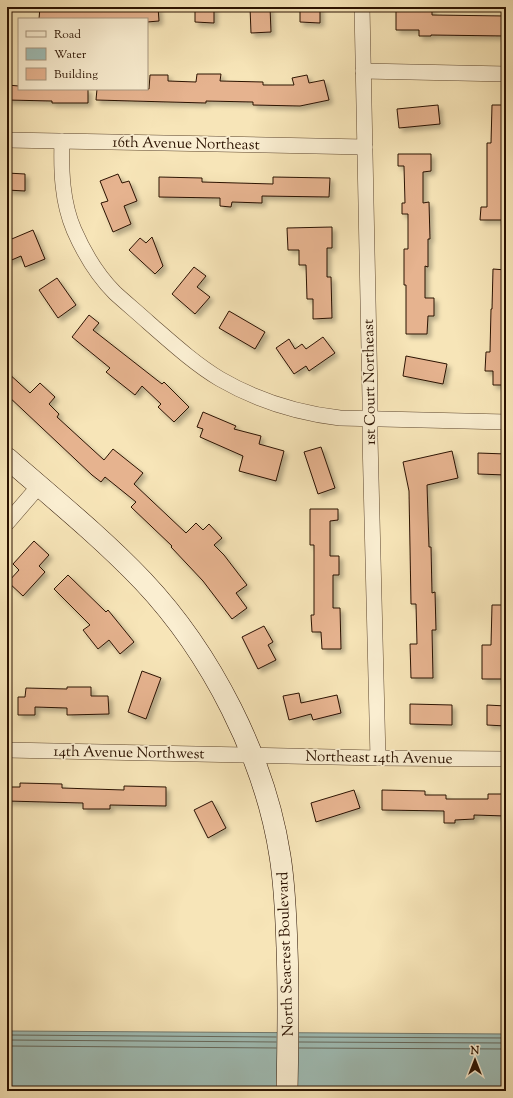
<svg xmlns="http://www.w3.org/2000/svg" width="513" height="1098" font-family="'Sorts Mill Goudy',serif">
<defs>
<filter id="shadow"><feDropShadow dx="3.5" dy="3.5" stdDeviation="2" flood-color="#0004"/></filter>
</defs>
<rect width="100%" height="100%" fill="#f7e5b8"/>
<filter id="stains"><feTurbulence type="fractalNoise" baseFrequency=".005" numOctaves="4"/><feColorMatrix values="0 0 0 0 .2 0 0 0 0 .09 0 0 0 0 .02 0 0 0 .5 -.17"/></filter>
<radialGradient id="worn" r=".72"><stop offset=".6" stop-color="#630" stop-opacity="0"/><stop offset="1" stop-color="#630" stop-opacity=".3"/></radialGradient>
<path fill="#9fbdb6" stroke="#71796e" d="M7,1031L506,1034V1091H7Z"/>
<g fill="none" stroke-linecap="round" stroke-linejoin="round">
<g stroke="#65685c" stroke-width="1">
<path d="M7,1035L276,1037"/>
<path d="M299,1037L506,1038"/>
<path d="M7,1040L276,1042"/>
<path d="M299,1042L506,1043"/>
<path d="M7,1046L276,1048"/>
<path d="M299,1048L506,1049"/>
</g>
</g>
<g fill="#e6b38f" stroke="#2b1201" filter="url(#shadow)">
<path d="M40,7H158L159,21L147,22V19H39Z"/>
<path d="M195,7H214V23L195,22Z"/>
<path d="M250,7H270L271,32L251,33Z"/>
<path d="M300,7H320V23L300,22Z"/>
<path d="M396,8L432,9V15L506,16V36L431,35V36H419V30H396Z"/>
<path d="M197,74H221L220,81L263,82V85H294L292,78L307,75L309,83L324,80L329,100L300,106L253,105V102L206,101V103L96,100L97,89H149L150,75H168V81L196,82Z"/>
<path d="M7,85L19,86V89H88V103H52V101L7,100Z"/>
<path d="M438,105L440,124L399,128L397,109Z"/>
<path d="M492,105H506V220H480L481,207H487V143H491Z"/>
<path d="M398,154H431V171L423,172V203L429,202L430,239H428V267L425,266V298H434V316H428L427,334H406V285H404V249H408V214H402V203H405L404,166H398Z"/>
<path d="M7,173L25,174V191L7,190Z"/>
<path d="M118,174L122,183L129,181L137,201L124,206L131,224L113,232L101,203L108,201L100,181Z"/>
<path d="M159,177L202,178V182L273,184V177L330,178L329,197L262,196V203L232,202L231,207L220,206V198L159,197Z"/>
<path d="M332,227V248H327V277H331L332,318L313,319V299H307L306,265H299V250H288L287,228Z"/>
<path d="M33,230L45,259L25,267L21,256L7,262V241Z"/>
<path d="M152,237L163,266L155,274L129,250L140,238L146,243Z"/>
<path d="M194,267L206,276L197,287L210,297L195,314L172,294Z"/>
<path d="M493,269L506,270V385H493V371H485L486,352H490L491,309H492Z"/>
<path d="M57,278L76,305L58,318L39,290Z"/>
<path d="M229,311L265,332L255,349L219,328Z"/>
<path d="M89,315L99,323L93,330L162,384L164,382L189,407L174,422L158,407L161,404L142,386L135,395L106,372L110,368L72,337Z"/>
<path d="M323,337L335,353L309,371L306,366L294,374L276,348L289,339L295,349L302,344L306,349Z"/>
<path d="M406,356L447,364L443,384L403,376Z"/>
<path d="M7,372L30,393L40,383L55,397L49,404L59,414L57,417L104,460L113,449L143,473L134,484L186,533L196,523L203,530L209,524L222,538L214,545L224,555L247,585L236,593L247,608L232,619L203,581L171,547L172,546L131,507L136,502L105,477L101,482L92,475L7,395Z"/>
<path d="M203,412L236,426L234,429L261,436L259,444L284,451L276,481L239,471L243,456L200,437L203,429L197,427Z"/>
<path d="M321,447L335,488L318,494L304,452Z"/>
<path d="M452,451L458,478L427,485L429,547H431L432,593L435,592L436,630H432L433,678H411L410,644H417L416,604H411L409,491L403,462Z"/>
<path d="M478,453L506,454V475L478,474Z"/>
<path d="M310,509H338V520L330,521V556H339V575H333V608H340L341,649H322L321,632H312L311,615H314V545H310Z"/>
<path d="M34,541L49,555L39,566L45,572L23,596L8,582L19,570L13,564Z"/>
<path d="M68,575L106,612L108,610L134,642L120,654L109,640L98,649L83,630L90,625L54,589Z"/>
<path d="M492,605H506V679H482V645H491Z"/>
<path d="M264,626L273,642L268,645L276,660L258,669L242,637Z"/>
<path d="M142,671L161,678L146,719L128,712Z"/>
<path d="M67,687H91V696H108L109,714L67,715V708L35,707V715H18V697H25L26,688L67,689Z"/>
<path d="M299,693L301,703L337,695L341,713L313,720L311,714L289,720L283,696Z"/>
<path d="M410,704L452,705V725L410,724Z"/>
<path d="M487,705L506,706V726L487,725Z"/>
<path d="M20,783L62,784V788L124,790V786L166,787V806L110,805V809H83V803L7,801V787H20Z"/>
<path d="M354,790L360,808L316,822L311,803Z"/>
<path d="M382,790L425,791V795H446V799H488V794H506V816L474,815V819L455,820V823H444V811L382,810Z"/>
<path d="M212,801L226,828L208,838L194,810Z"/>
</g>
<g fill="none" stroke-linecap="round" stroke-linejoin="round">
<g stroke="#5e472f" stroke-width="16">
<g id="street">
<path d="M362,7L370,398V438L378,758"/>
<path d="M363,71L506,74"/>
<path d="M7,140L365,147"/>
<path d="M62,141C61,171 62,202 74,230C84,253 97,275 115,293C126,303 138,313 149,323C172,343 195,364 220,379C258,401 298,413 340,418L506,422"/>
<path d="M7,523L39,486"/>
<path d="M7,750L378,758L506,759"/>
</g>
</g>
<g stroke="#2b1201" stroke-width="22">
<path id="secondary" d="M7,458C53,498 101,537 143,581C211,653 265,758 280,856C285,887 286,917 287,948C289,996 288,1043 287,1091"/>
</g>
<use href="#street" stroke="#faeed1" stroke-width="15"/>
<use href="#secondary" stroke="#faeed1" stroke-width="21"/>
</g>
<g text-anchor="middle" stroke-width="3.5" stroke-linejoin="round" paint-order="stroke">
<g font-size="15" fill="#2b1201" stroke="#faeed1">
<text transform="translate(186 143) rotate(1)" y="5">16th Avenue Northeast</text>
<text transform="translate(369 382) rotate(-91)" y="5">1st Court Northeast</text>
<text transform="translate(129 752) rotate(1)" y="5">14th Avenue Northwest</text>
<text transform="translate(379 757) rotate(1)" y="5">Northeast 14th Avenue</text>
<text transform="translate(285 954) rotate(-92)" y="5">North Seacrest Boulevard</text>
</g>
</g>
<rect width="513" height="1098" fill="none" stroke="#f7e5b8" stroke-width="24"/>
<rect x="8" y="8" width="497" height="1082" fill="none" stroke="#2b1201" stroke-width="2"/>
<rect x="12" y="12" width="489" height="1074" fill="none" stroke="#2b1201"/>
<rect x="18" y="18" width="130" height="72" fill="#faeed1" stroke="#a7967e"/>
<rect x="26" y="31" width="20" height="6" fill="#faeed1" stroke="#a7967e"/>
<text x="54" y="38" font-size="12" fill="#2b1201">Road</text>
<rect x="26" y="48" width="20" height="12" fill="#9fbdb6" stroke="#a7967e"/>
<text x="54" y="58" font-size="12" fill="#2b1201">Water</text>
<rect x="26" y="68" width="20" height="12" fill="#e6b38f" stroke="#a7967e"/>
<text x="54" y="78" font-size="12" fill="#2b1201">Building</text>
<g transform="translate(475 1060)" stroke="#faeed1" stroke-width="3" paint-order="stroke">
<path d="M0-3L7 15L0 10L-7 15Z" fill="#2b1201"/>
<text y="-6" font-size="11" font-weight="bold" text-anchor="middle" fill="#2b1201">N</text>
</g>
<rect width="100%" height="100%" filter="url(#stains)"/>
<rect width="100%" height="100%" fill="url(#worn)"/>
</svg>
